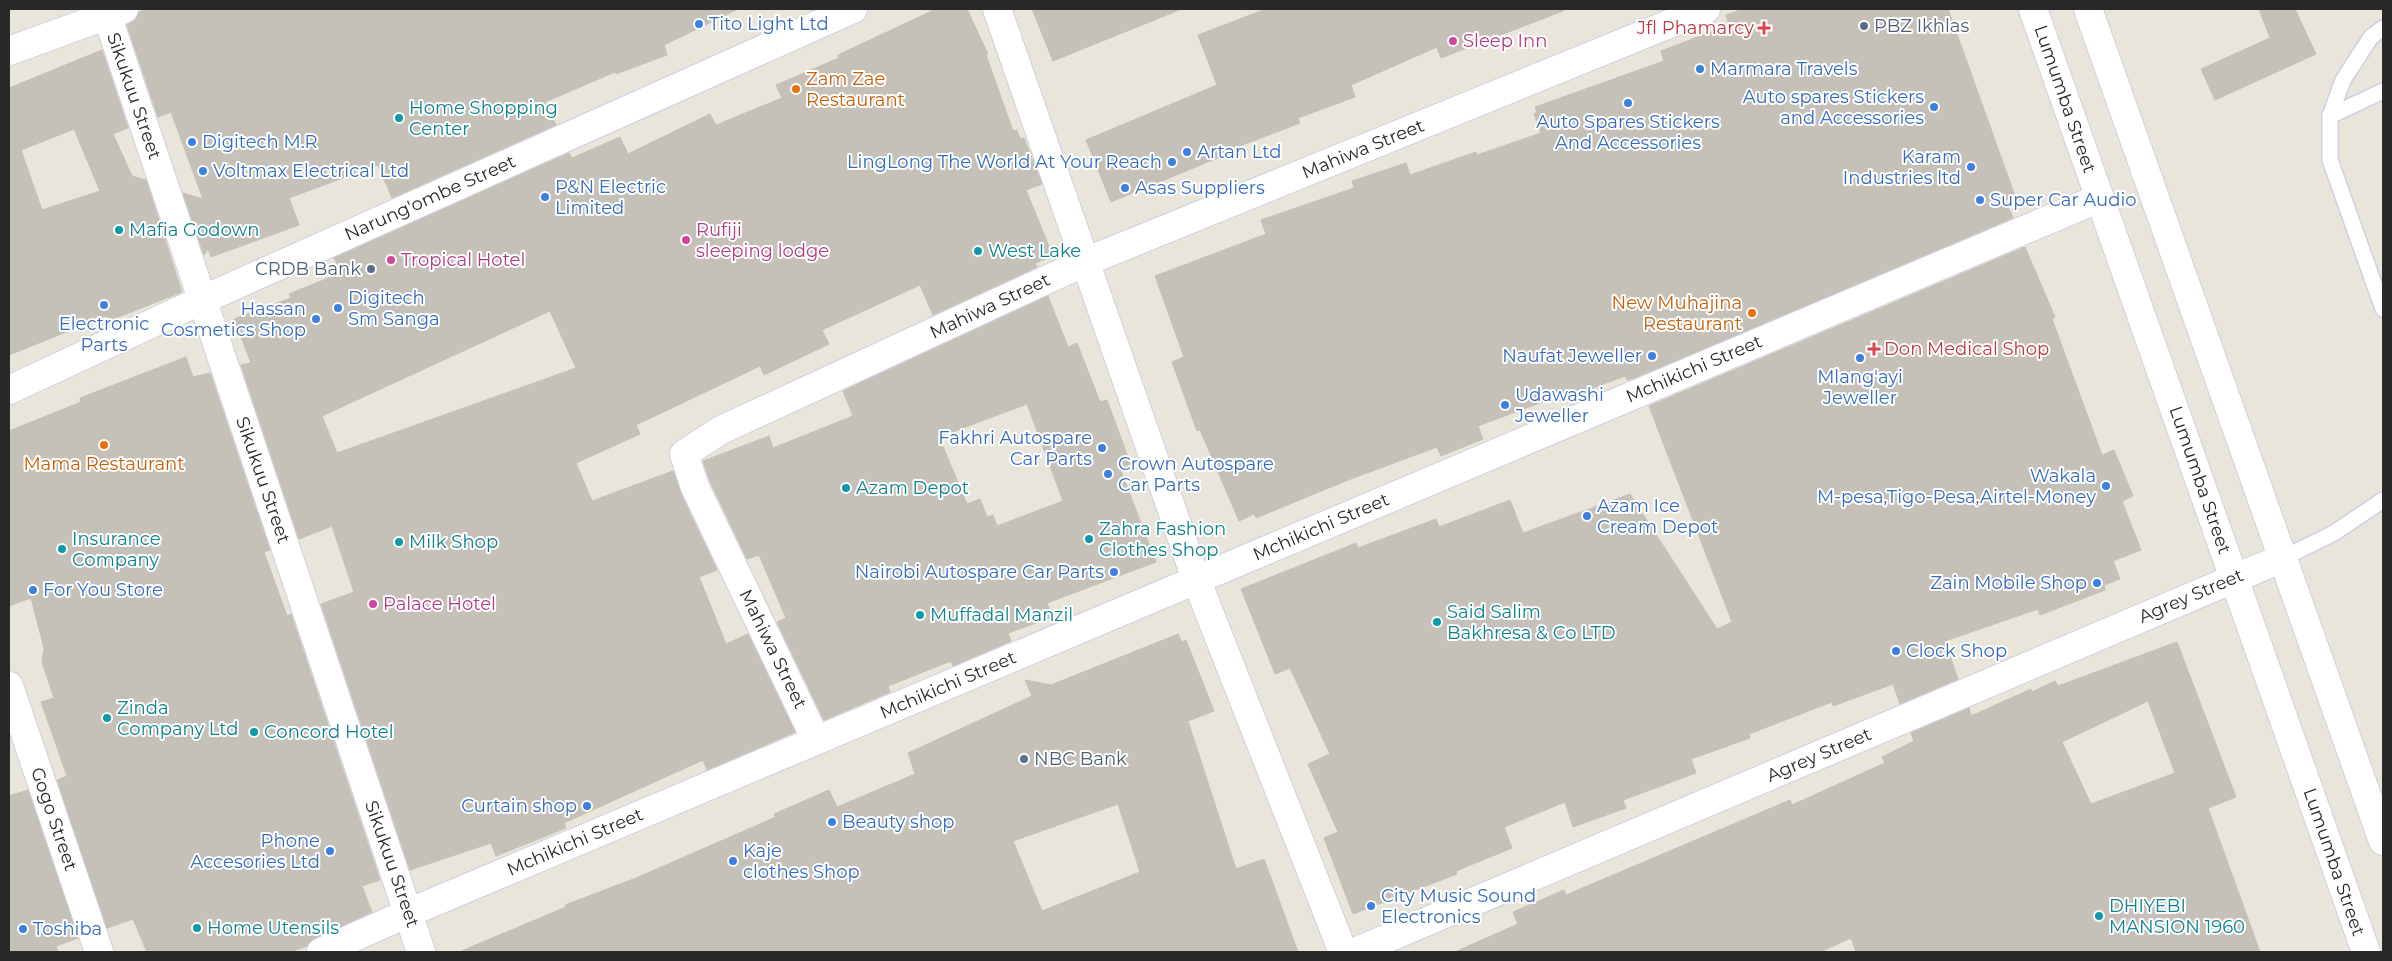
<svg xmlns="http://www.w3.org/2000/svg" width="2392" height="961" font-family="Montserrat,sans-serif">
<rect width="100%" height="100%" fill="#eae5da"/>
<g fill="#c5c1b9" stroke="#c4c0b4" fill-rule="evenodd">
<path d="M147,9H738L664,45L667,55L616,74L615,72L545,102L556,125L392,198L378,165L289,198L299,225L211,257L208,249L204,255L183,193L203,199L171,112L158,117L127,25L136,19L139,12Z"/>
<path d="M936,9H967L988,54L986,55L1013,131L1017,130L1020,139L1024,138L1042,184L1026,190L1053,256L1035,263L1037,267L933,315L920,285L822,330L829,344L764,375L760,366L636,425L640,434L576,463L592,501L673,471L681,494L717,570L699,577L726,644L748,634L795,732L707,770L703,760L564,823L566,828L496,856L491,843L410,870L321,604L354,592L332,526L299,539L241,365L251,363L234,319L291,298L289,294L341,273L334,258L569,153L572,158L620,137L628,154L710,114L716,125L782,98L776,85L839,58L838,55ZM550,311L576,368L337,453L322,416Z"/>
<path d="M1032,9H1179V10L1053,61Z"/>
<path d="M1266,9H1563V11L1441,58L1437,47L1351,85L1355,97L1298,118L1300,123L1219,154L1220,157L1111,202L1086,140L1217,85L1198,35Z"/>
<path d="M1743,9H1948L2015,196L2005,200L2013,218L1637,377L1627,380L1625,376L1555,402L1553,398L1478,426L1483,439L1441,456L1437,447L1348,480L1256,518L1254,514L1239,521L1200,430L1197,431L1172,362L1184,357L1155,276L1266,234L1261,220L1354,188L1352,181L1406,163L1410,175L1476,152L1477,155L1541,133L1534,114L1537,112L1535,107L1664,61L1661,51L1729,25L1726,15Z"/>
<path d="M2259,9H2295L2316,54L2215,100L2201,69L2270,38Z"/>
<path d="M102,50L128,128L113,134L132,176L146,180L182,292L111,320L106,316L9,355V88ZM74,129L100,191L42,210L21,150Z"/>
<path d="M2025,247L2055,317L2052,319L2102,455L2114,450L2133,496L2122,501L2141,550L2113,561L2120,579L2104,585L2105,590L2040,615L2038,609L1945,641L1958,679L1900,704L1893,684L1833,706L1832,702L1749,734L1750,738L1691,759L1696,773L1623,800L1626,808L1573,827L1565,802L1504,827L1512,848L1456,871L1457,874L1353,914L1324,838L1338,832L1308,764L1330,754L1290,668L1275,674L1241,589L1356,543L1358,548L1436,519L1439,527L1510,500L1523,533L1630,494L1717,629L1732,622L1649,406Z"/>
<path d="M1048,296L1068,347L1077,343L1100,402L1107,400L1132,468L1121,471L1156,562L1047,603L1053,617L1008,633L1011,641L953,666L951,661L888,686L890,692L824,720L777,622L786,618L759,555L747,559L710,481L703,461L769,436L773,448L853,416L843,391ZM1027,404L1063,501L997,526L993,515L987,517L980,499L967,504L939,437Z"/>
<path d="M186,357L193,377L210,373L270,550L264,552L287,616L291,614L380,880L362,886L372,912L315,938L307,946L290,952H147L133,919L107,928L57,780L67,776L41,702L54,698L42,662L44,648L31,598L9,606V431L81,402L80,398Z"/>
<path d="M1178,634L1182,642L1186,640L1214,711L1188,721L1236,869L1264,859L1298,952H459L566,907L565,905L636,878L776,817L774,814L829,790L837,807L915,774L908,753L1032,696L1025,680L1051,685ZM1118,804L1140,872L1042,911L1013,841Z"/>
<path d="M2177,642L2236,797L2208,808L2260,952H1856L1851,938L1820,952H1455L1518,924L1513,912L1564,890L1566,895L1790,800L1792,805L1885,763L1882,757L1914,741L1911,733L1969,708L1971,716L2031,689L2032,692L2055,681L2058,686ZM2148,701L2175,773L2091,804L2062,742Z"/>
<path d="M28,790L78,938L56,946L58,952H9V796Z"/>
</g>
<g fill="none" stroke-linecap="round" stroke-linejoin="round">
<g stroke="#cfd0e0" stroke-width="18">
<g id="service">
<path d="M2383,28L2371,37L2343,80L2330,116V160L2383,309"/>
<path d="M2330,116L2383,91"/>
<path d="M2283,558L2334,533L2383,500"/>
</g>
</g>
<g stroke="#cfd0e0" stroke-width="30">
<g id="minor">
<path d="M105,9L421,952"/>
<path d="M997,9L1196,579L1343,952"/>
<path d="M9,51L124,9"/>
<path d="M9,390L202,300L853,9"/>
<path d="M9,686L99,952"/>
<path d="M816,740L695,487L684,454L721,430L1085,262L1706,9"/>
<path d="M321,952L408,913L2100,198"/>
<path d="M1355,952L2283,558"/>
</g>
</g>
<g stroke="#cfd0e0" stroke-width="30">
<g id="secondary">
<path d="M2033,9L2366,952"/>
<path d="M2088,9L2383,841"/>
</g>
</g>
<use href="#service" stroke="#fff" stroke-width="15"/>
<use href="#minor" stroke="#fff" stroke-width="28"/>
<use href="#secondary" stroke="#fff" stroke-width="28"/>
</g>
<g fill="#3f7fe0" stroke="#fff" stroke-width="2">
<circle cx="699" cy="24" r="5"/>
<circle cx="1700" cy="69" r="5"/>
<circle cx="1628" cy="103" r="5"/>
<circle cx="1934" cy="107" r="5"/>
<circle cx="192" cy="142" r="5"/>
<circle cx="1187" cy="152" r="5"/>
<circle cx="1172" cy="162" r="5"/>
<circle cx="1971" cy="167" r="5"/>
<circle cx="203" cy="171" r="5"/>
<circle cx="1125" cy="188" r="5"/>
<circle cx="545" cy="197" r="5"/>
<circle cx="1980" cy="200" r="5"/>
<circle cx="104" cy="305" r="5"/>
<circle cx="338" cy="308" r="5"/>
<circle cx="316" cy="319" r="5"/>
<circle cx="1652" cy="356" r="5"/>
<circle cx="1860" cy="358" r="5"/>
<circle cx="1505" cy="405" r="5"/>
<circle cx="1102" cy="448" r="5"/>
<circle cx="1108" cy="474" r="5"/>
<circle cx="2106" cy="486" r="5"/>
<circle cx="1587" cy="516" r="5"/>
<circle cx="1114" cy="572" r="5"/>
<circle cx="2097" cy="583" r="5"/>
<circle cx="33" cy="590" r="5"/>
<circle cx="1896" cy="651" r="5"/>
<circle cx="587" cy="806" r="5"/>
<circle cx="832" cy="822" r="5"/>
<circle cx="330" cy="851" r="5"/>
<circle cx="733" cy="861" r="5"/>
<circle cx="1371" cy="906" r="5"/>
<circle cx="23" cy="929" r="5"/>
</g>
<g fill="#5c6f8a" stroke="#fff" stroke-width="2">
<circle cx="1864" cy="26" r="5"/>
<circle cx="371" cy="269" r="5"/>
<circle cx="1024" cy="759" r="5"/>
</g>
<g fill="#e0444e" stroke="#fff" stroke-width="2">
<path d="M1761.5 20.5h5v5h5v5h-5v5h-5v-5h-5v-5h5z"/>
<path d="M1871.5 341.5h5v5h5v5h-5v5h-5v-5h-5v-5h5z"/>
</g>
<g fill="#d1479c" stroke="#fff" stroke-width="2">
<circle cx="1453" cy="41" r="5"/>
<circle cx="686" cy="240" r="5"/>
<circle cx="391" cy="260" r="5"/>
<circle cx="373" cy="604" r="5"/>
</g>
<g fill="#e8710a" stroke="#fff" stroke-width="2">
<circle cx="796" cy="89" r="5"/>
<circle cx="1752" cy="313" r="5"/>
<circle cx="104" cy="445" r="5"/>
</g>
<g fill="#0f9aa8" stroke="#fff" stroke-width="2">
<circle cx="399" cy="118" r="5"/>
<circle cx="119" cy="230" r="5"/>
<circle cx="978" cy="251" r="5"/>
<circle cx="846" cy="488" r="5"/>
<circle cx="1089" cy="539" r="5"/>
<circle cx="399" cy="542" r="5"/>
<circle cx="62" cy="549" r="5"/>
<circle cx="920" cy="615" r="5"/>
<circle cx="1437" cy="622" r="5"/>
<circle cx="107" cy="718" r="5"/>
<circle cx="254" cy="732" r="5"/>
<circle cx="2099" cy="916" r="5"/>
<circle cx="197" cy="928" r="5"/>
</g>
<g text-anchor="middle" stroke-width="4" stroke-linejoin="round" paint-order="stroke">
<g font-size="18" fill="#366cbe" stroke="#fff" text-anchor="start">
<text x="709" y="30">Tito Light Ltd</text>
<text x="1710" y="75">Marmara Travels</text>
<text x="1924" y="103" text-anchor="end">Auto spares Stickers<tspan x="1924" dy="21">and Accessories</tspan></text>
<text x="1628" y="128" text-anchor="middle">Auto Spares Stickers<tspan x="1628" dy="21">And Accessories</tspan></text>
<text x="202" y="148">Digitech M.R</text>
<text x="1197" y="158">Artan Ltd</text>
<text x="1961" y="163" text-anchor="end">Karam<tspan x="1961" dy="21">Industries ltd</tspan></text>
<text x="1162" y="168" text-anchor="end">LingLong The World At Your Reach</text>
<text x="213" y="177">Voltmax Electrical Ltd</text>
<text x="555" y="193">P&amp;N Electric<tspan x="555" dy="21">Limited</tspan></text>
<text x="1135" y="194">Asas Suppliers</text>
<text x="1990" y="206">Super Car Audio</text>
<text x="348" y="304">Digitech<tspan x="348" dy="21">Sm Sanga</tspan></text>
<text x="306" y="315" text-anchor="end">Hassan<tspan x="306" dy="21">Cosmetics Shop</tspan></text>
<text x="104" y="330" text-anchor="middle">Electronic<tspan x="104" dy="21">Parts</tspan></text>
<text x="1642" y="362" text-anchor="end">Naufat Jeweller</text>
<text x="1860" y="383" text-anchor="middle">Mlang'ayi<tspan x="1860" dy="21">Jeweller</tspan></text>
<text x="1515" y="401">Udawashi<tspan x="1515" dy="21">Jeweller</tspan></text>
<text x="1092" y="444" text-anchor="end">Fakhri Autospare<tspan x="1092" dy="21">Car Parts</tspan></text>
<text x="1118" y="470">Crown Autospare<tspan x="1118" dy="21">Car Parts</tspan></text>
<text x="2096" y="482" text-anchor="end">Wakala<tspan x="2096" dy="21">M-pesa,Tigo-Pesa,Airtel-Money</tspan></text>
<text x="1597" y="512">Azam Ice<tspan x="1597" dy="21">Cream Depot</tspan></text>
<text x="1104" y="578" text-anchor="end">Nairobi Autospare Car Parts</text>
<text x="2087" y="589" text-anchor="end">Zain Mobile Shop</text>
<text x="43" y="596">For You Store</text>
<text x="1906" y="657">Clock Shop</text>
<text x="577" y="812" text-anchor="end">Curtain shop</text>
<text x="842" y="828">Beauty shop</text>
<text x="320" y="847" text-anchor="end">Phone<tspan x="320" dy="21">Accesories Ltd</tspan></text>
<text x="743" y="857">Kaje<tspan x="743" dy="21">clothes Shop</tspan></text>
<text x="1381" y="902">City Music Sound<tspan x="1381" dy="21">Electronics</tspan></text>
<text x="33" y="935">Toshiba</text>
</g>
<g font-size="18" fill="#4e5e75" stroke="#fff" text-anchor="start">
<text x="1874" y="32">PBZ Ikhlas</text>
<text x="361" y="275" text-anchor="end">CRDB Bank</text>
<text x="1034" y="765">NBC Bank</text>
</g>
<g font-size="18" fill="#be3a42" stroke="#fff" text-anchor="end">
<text x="1754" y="34">Jfl Phamarcy</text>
<text x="1884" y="355" text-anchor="start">Don Medical Shop</text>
</g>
<g font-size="18" fill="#b23c85" stroke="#fff" text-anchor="start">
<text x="1463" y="47">Sleep Inn</text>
<text x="696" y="236">Rufiji<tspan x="696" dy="21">sleeping lodge</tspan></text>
<text x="401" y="266">Tropical Hotel</text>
<text x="383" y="610">Palace Hotel</text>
</g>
<g font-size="18" fill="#c56008" stroke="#fff" text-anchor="start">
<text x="806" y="85">Zam Zae<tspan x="806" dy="21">Restaurant</tspan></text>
<text x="1742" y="309" text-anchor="end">New Muhajina<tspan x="1742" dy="21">Restaurant</tspan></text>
<text x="104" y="470" text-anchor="middle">Mama Restaurant</text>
</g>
<g font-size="18" fill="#282828" stroke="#fff">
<text transform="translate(134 96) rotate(71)" y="6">Sikukuu Street</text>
<text transform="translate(2065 99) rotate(71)" y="6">Lumumba Street</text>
<text transform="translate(1363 149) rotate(-22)" y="6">Mahiwa Street</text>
<text transform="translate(430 198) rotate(-24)" y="6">Narung'ombe Street</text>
<text transform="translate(990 306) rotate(-25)" y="6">Mahiwa Street</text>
<text transform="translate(1694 369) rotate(-23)" y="6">Mchikichi Street</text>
<text transform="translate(263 480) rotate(71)" y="6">Sikukuu Street</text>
<text transform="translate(2200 480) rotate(71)" y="6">Lumumba Street</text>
<text transform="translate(1321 527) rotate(-23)" y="6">Mchikichi Street</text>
<text transform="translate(2191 596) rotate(-23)" y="6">Agrey Street</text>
<text transform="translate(773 649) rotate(64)" y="6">Mahiwa Street</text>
<text transform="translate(948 685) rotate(-23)" y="6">Mchikichi Street</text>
<text transform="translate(1819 755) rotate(-23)" y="6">Agrey Street</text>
<text transform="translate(54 819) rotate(71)" y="6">Gogo Street</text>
<text transform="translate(575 842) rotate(-23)" y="6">Mchikichi Street</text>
<text transform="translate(2334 862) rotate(71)" y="6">Lumumba Street</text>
<text transform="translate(392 864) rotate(71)" y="6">Sikukuu Street</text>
</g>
<g font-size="18" fill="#0d838f" stroke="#fff" text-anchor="start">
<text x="409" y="114">Home Shopping<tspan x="409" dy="21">Center</tspan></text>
<text x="129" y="236">Mafia Godown</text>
<text x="988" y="257">West Lake</text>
<text x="856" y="494">Azam Depot</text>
<text x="1099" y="535">Zahra Fashion<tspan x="1099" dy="21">Clothes Shop</tspan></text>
<text x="72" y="545">Insurance<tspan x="72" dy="21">Company</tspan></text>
<text x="409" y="548">Milk Shop</text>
<text x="1447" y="618">Said Salim<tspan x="1447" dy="21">Bakhresa &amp; Co LTD</tspan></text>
<text x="930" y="621">Muffadal Manzil</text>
<text x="117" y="714">Zinda<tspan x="117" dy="21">Company Ltd</tspan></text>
<text x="264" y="738">Concord Hotel</text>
<text x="2109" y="912">DHIYEBI<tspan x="2109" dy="21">MANSION 1960</tspan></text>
<text x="207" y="934">Home Utensils</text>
</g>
</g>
<rect width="2392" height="961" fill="none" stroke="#282828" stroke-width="20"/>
</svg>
